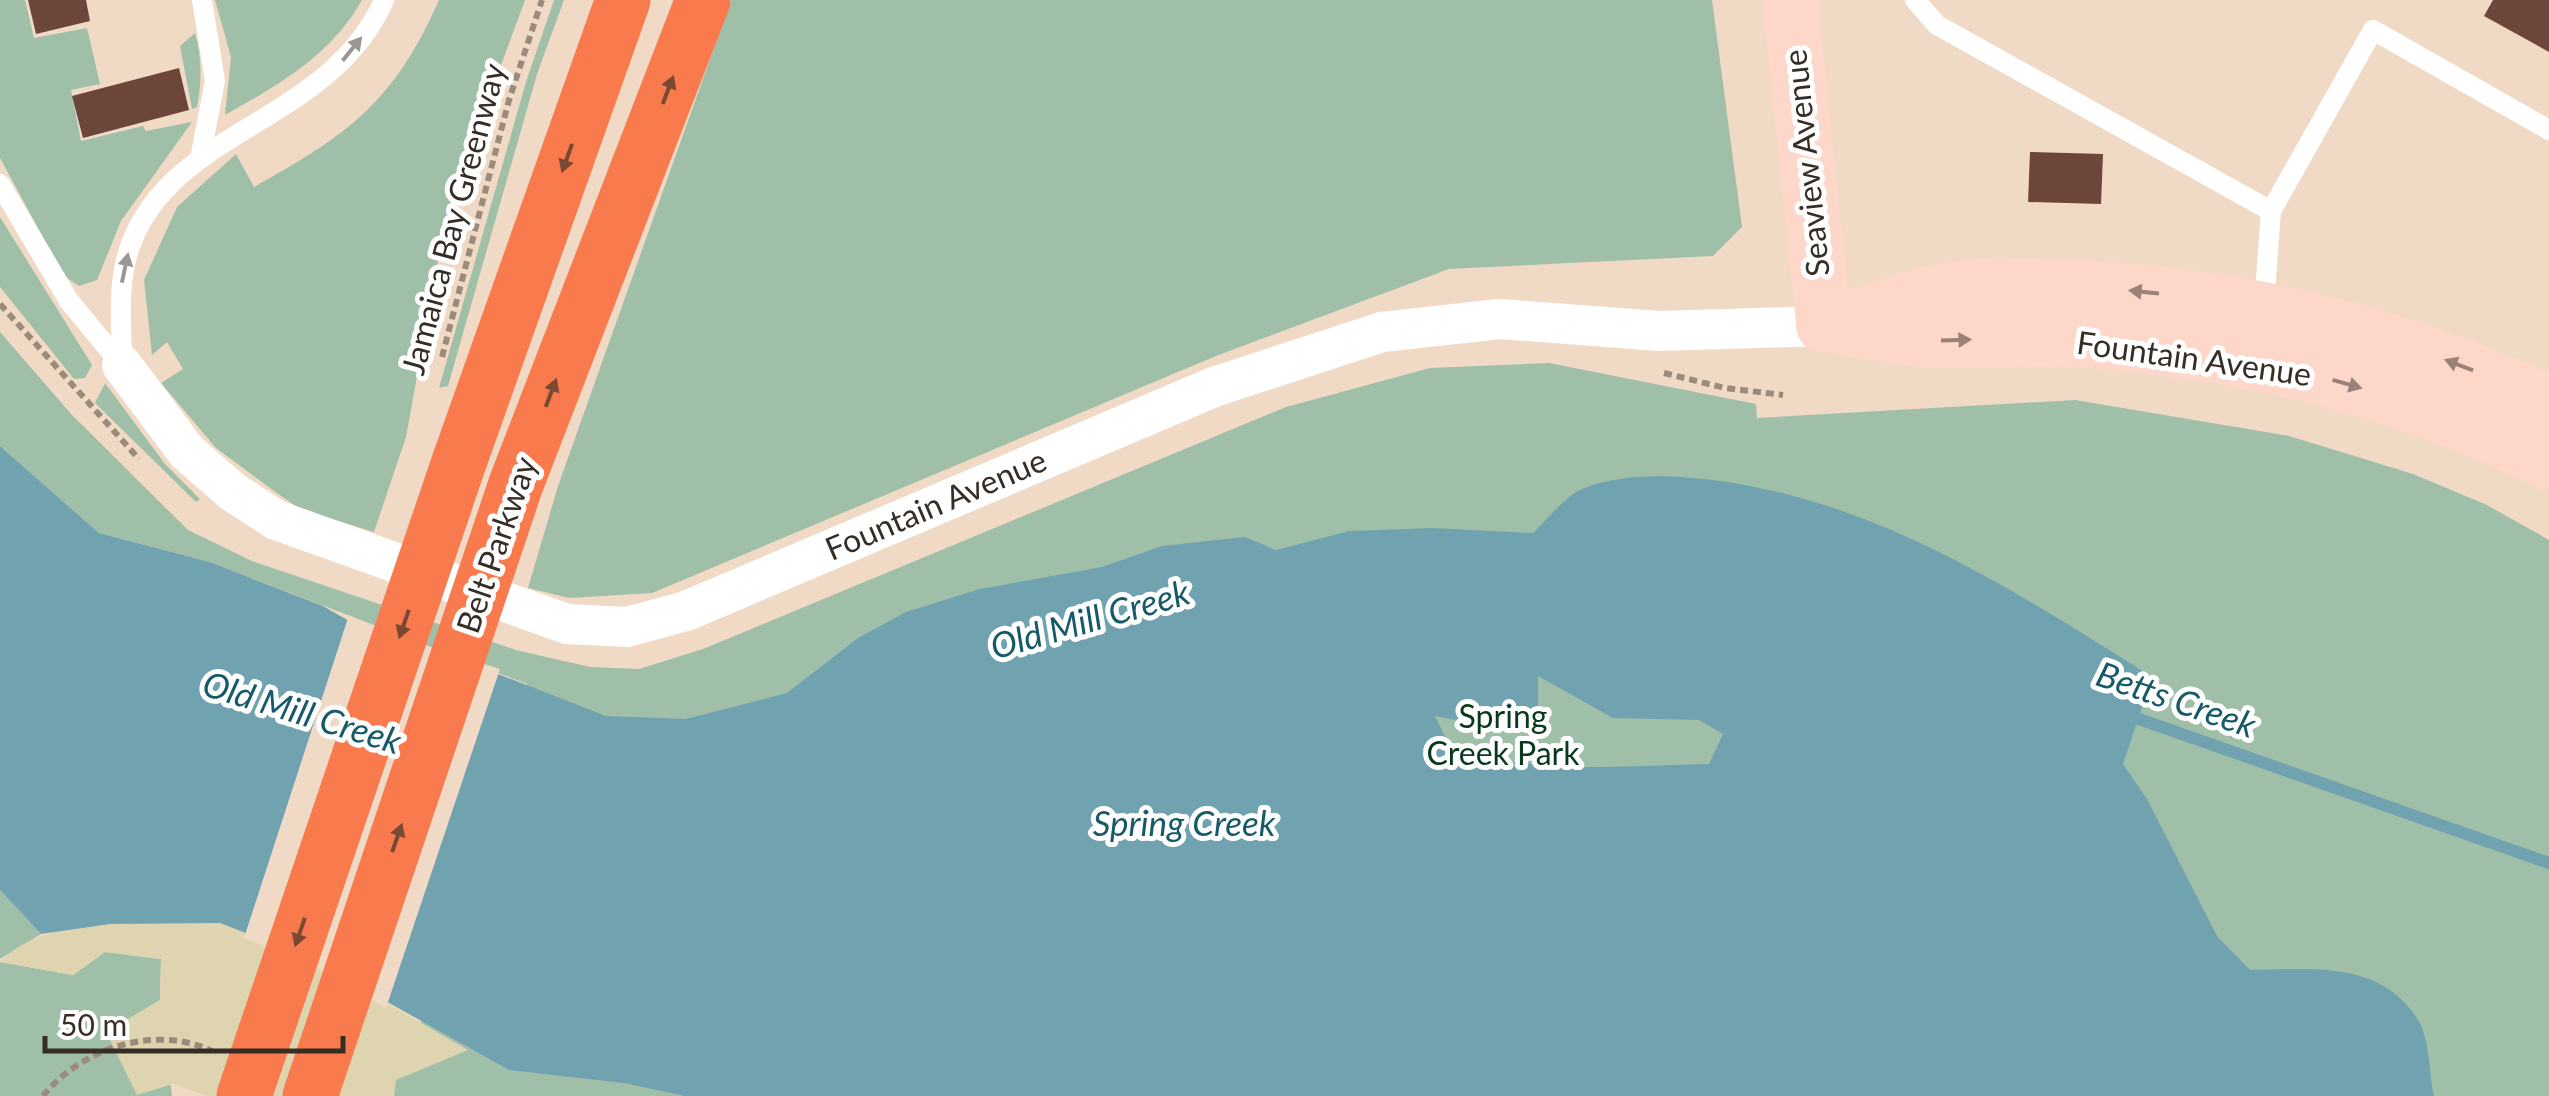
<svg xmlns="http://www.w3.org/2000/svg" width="2549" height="1096" font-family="Lato,sans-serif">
<rect width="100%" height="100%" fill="#f0dac5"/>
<g fill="#a0bfa9">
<path d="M0,0H25L34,38L87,28L100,84L71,90L81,141L143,126L146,131L192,122L121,221L97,280L79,286L64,276L0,158Z"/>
<path d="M215,0H362C330,56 280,84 225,115L231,57Z"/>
<path d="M439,0H525L447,212L406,437L374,532L300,509L274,491L216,448L161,383L183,369L167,342L152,355L144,280L177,207L236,154L254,187C349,134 394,102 439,0Z"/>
<path d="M554,0H564L537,74L448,386L439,388L526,82Z"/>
<path d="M731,0H1712L1742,227L1713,256L1449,269L1216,356L652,593L569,598L528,588L558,486Z"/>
<path d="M195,33C202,57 202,82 197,107L192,109L180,46Z"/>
<path d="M0,217L92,365L85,378L74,379L0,287Z"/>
<path d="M0,332L72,415L188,530L252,561L516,650L590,667L639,669L703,649L1286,407L1430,368L1549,363L1756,404L1757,418L2075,400L2289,436L2413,474L2487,505L2549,540V1096H383L412,1050L527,684L210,562L99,533L0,446Z"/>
<path d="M105,383L165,464L200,499L196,502L95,403Z"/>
<path d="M0,890L41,934L0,959Z"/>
<path d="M105,952L161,959L160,1000L172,1096H0V962L73,975Z"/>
</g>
<path fill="#ded5b0" d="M220,923L307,957L468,1050L396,1080L394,1096H207L173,1084L137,1095L106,1032L160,1000L161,959L105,952L73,975L0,962C44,913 158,923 220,923Z"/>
<path fill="#71a2af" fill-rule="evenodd" d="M0,446L99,533L210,562L323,606L370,633L475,665L606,716L686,719L787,693L858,638L906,612L980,589L1102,567L1162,546L1245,537L1276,550L1349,531L1432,528L1533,533C1547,520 1566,495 1584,488C1626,472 1677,475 1720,481C1883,504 2015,591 2152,677L2123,764L2147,799L2217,936L2250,970C2312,969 2381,960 2418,1020C2430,1039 2429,1074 2434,1096H685L624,1083L509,1070L307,957L220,923L110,924L41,934L0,890ZM1538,676L1613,718L1699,720L1723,734L1709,764C1623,766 1533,775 1450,747L1435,716L1489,726L1538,713Z"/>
<path fill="#f0dac5" d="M349,615L372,628L500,669L386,1008L305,962L244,938Z"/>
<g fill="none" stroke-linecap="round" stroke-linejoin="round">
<path stroke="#71a2af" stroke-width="12" d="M2122,713L2549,863"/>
</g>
<g fill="#6c463a">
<path d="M28,0H86L90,21L36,34Z"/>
<path d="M2493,0H2549V52L2484,16Z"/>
<path d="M179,68L189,110L83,138L72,96Z"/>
<path d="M2030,152L2103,154L2101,204L2028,202Z"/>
</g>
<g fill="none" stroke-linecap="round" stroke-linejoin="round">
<g stroke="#9a8b7c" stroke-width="6" stroke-dasharray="8 5" stroke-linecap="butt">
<path d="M0,304L139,459"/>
<path d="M442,357L509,100L542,0"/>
<path d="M1664,373L1725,388L1783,395"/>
<path d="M43,1096C81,1048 156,1024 212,1051"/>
</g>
<g stroke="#fff" stroke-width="20">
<path d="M1915,0L1937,25L2271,211"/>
<path d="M200,159L215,81L202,0"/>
<path d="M0,184L69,301L122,365"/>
<path d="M2264,306L2271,211L2373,30L2549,130"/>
<path d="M122,365C122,326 116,282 131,244C174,128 331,122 384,0"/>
</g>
<path stroke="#fff" stroke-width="40" d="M122,365L187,452L233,492L276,520L567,624L627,627L686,611L1214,387L1382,332L1500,319L1659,331L1824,326"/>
<g stroke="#fdd7ca" stroke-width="55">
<path d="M1790,0L1824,326"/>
<path d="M1824,326C1863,315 1902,299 1941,291C1980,284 2023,286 2063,287C2231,292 2397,332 2549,403"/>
<path d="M1847,329C1879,333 1913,340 1945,341C1996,341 2046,337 2097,341C2254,354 2408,392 2549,463"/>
</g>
<g stroke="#f87a4d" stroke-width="55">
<path d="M244,1096L458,465L623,0"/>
<path d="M310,1096L516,484L703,0"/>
</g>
</g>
<defs><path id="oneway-solid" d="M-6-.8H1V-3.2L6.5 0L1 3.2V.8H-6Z" transform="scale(2.5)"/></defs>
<g fill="#9a9692">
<use href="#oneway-solid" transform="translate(352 49) rotate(-51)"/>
<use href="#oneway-solid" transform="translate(125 268) rotate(-78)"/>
</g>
<g fill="#7a4934">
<use href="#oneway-solid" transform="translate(668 90) rotate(-69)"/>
<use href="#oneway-solid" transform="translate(567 158) rotate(110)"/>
<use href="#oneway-solid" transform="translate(551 393) rotate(-69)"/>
<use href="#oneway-solid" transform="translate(404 624) rotate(109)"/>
<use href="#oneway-solid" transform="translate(397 838) rotate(-71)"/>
<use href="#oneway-solid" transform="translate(300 932) rotate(109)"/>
</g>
<g fill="#9a8278">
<use href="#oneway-solid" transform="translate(2144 292) rotate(-174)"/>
<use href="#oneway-solid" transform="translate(1956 340) rotate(-2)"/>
<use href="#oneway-solid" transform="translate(2459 365) rotate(-159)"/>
<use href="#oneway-solid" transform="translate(2347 384) rotate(16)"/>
</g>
<g text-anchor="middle" stroke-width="10" stroke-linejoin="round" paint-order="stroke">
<g font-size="32" fill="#362e26" stroke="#fff">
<text transform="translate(1807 163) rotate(-96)" y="11">Seaview Avenue</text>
<text transform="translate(454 219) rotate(-75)" y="11">Jamaica Bay Greenway</text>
<text transform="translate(2194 359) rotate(8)" y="11">Fountain Avenue</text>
<text transform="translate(936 505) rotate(-23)" y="11">Fountain Avenue</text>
<text transform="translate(497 545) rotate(-71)" y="11">Belt Parkway</text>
</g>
<g font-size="32" fill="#08391f" stroke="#fff">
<text x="1503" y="728">Spring<tspan x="1503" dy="37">Creek Park</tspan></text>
</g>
<g font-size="35" font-style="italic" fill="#165a69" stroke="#fff">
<text transform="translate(1090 620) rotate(-16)" y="12">Old Mill Creek</text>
<text transform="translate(2176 700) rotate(19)" y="12">Betts Creek</text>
<text transform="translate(302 713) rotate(17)" y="12">Old Mill Creek</text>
<text x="1184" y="836">Spring Creek</text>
</g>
</g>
<path d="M45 1036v15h298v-15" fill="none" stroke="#362e26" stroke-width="5"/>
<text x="60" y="1036" font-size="30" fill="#362e26" stroke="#ffffff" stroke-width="8" paint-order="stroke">50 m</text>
</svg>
